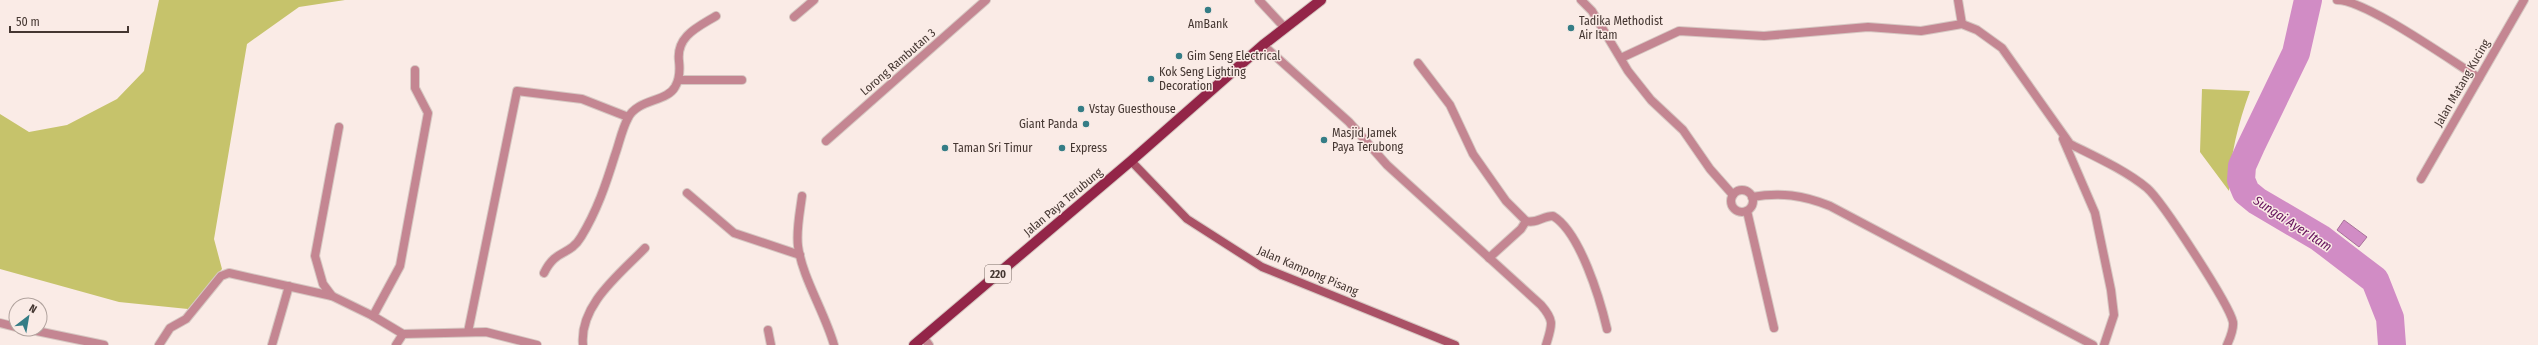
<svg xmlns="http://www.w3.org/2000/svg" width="2538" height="345" font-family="'Fira Sans Condensed',sans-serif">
<rect width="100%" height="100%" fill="#faebe6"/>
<g fill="#c6c36b">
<path d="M159,0H345L299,7L247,44L214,239L222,269L188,309L119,302L0,269V114L29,132L67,125L117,99L144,71Z"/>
<path d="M2202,89L2250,91C2238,124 2230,155 2229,191L2200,152Z"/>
</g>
<path fill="#d18cc5" stroke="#a77299" d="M2344,220L2367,237L2359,247L2337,230Z"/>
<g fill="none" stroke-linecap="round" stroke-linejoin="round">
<path stroke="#d18cc5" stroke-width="28" d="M2308,0L2296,53L2251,146L2242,166L2241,180L2246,192L2257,201L2320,238L2375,280L2390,318L2392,345"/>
<g stroke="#d6c7c2" stroke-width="10">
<g id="minor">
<path d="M1259,0L1285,28"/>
<path d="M1581,0L1592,11L1628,71L1651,100L1683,130L1710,169L1733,195"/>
<path d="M1958,0L1962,24"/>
<path d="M2337,0C2366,0 2450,60 2479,78"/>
<path d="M794,17L814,0"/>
<path d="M1263,45L1349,122L1387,165L1541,305C1555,321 1552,325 1546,345"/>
<path d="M1621,58L1679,31L1764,36L1868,27L1921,31L1962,24L1977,30L2002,48L2070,144C2096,157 2125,170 2147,188C2162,201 2229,304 2233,322C2234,330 2230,338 2227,345"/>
<path d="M1418,63L1450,105L1473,154L1506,201L1526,221C1536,224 1543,216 1553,216C1580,232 1600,299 1607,329"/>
<path d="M679,80H742"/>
<path d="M2063,139L2095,213L2111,290L2114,315L2104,345"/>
<path d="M826,141L986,0"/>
<path d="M2421,179L2524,0"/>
<circle cx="1742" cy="201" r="11"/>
<path d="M687,193L734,233L800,255"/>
<path d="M802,196C800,212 796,230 798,246C802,277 825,313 834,345"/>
<path d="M1752,197C1780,192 1803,195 1830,206L2093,345"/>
<path d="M1747,211L1774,328"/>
<path d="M1489,258L1521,229L1526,221"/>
<path d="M544,273C556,248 569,257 581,237C597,211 606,184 615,155C619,144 622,129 628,118C637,99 667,102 675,87C680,79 680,70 679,61C676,36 698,27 716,16"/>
<path d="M332,296L323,284L315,256L339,127"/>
<path d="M373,316L400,266L428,113L415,88V70"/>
<path d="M0,323L16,327"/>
<path d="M27,329L104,345"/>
<path d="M768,330L771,345"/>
<path d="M468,332L517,91L582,99L628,117"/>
<path d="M924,338L929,345"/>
<path d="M159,345L170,328L186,319L221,276L229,273L332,296L373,316L403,334L486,332L537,345"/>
<path d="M272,345L289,286"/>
<path d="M396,345L403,334"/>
<path d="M583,345C579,305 620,274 645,248"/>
</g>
</g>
<g stroke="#d6c7c2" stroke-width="10">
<path id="secondary" d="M1131,161L1187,219L1262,267L1455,345"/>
</g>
<g stroke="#d6c7c2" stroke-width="12">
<path id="primary" d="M914,345L1131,161L1263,45L1321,0"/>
</g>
<use href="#minor" stroke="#c48692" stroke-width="8"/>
<use href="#secondary" stroke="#aa5166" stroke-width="8"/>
<use href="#primary" stroke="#932548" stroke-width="10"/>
</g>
<g fill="#357d86" stroke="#faebe6" stroke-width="1.5">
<circle cx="1208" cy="10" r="4"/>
<circle cx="1571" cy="28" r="4"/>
<circle cx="1179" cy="56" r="4"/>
<circle cx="1151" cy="79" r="4"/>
<circle cx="1081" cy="109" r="4"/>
<circle cx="1086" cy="124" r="4"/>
<circle cx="1324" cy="140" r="4"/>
<circle cx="945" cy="148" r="4"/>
<circle cx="1062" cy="148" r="4"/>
</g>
<g text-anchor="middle" stroke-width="3" stroke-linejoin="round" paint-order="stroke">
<rect fill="#faebe6" stroke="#7b6c67" stroke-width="1" x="985" y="265" width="26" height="18" rx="3"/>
<g font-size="11" font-weight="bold" fill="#443631">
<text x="998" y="278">220</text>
</g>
<g font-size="12" fill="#443631" stroke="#faebe6" text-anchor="start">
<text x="1579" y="25">Tadika Methodist<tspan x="1579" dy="14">Air Itam</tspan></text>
<text x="1208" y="28" text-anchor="middle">AmBank</text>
<text x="1187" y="60">Gim Seng Electrical</text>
<text x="1159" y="76">Kok Seng Lighting<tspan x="1159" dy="14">Decoration</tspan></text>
<text x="1089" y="113">Vstay Guesthouse</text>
<text x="1078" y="128" text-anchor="end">Giant Panda</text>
<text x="1332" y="137">Masjid Jamek<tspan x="1332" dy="14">Paya Terubong</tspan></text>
<text x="953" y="152">Taman Sri Timur</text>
<text x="1070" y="152">Express</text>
</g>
<g font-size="12" fill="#443631" stroke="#faebe6">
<text transform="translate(898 62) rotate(-41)" y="4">Lorong Rambutan 3</text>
<text transform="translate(2462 83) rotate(-60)" y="4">Jalan Matang Kucing</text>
<text transform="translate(1063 202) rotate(-40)" y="4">Jalan Paya Terubung</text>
<text transform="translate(1308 271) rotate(23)" y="4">Jalan Kampong Pisang</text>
</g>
<g font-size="13" font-style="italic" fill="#630f5a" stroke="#faebe6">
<text transform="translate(2293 223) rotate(33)" y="5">Sungai Ayer Itam</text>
</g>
</g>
<g transform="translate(28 317) rotate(31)"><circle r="19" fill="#faebe6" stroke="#b1a39e"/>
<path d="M0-3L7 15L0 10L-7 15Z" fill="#357d86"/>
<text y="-6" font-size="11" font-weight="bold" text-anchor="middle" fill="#443631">N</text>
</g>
<path d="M10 26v6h118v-6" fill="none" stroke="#443631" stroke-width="2"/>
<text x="16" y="26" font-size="12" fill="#443631" stroke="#faebe6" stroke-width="3" paint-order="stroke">50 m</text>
</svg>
